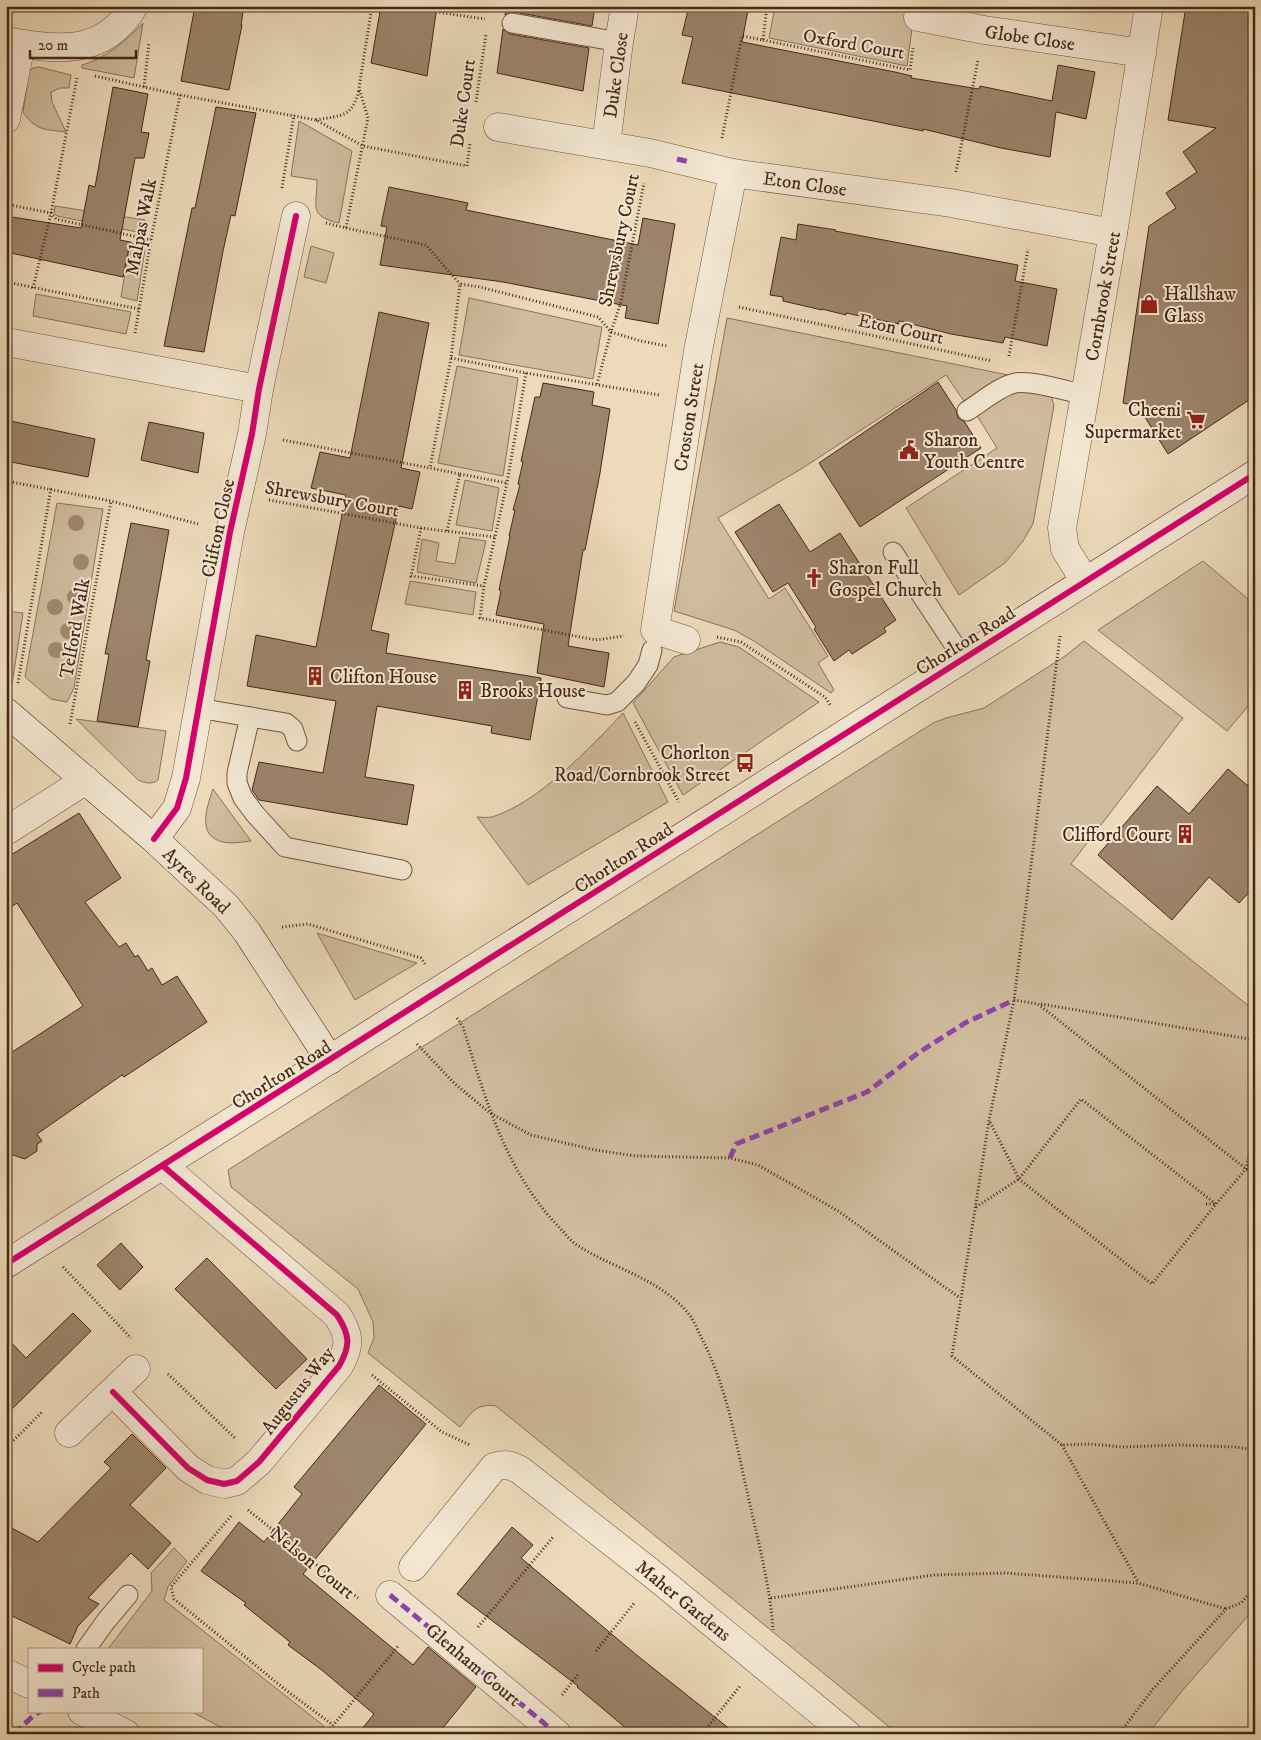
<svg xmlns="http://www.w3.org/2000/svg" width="1261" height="1740" font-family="'IM FELL DW Pica',serif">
<rect width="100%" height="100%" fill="#ecdaba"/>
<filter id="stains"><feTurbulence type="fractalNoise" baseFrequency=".004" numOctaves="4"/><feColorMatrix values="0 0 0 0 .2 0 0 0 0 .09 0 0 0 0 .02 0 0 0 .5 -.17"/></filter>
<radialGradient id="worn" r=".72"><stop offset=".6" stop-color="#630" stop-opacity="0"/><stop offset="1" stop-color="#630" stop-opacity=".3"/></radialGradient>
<g fill="#d0bc9e" stroke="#8c725a">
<path d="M775,6H915L907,66L769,38Z"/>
<path d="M143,23L134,78L82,68V65C106,58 126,41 143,23Z"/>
<path d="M39,67L71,75L69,88H60L51,92L52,102L66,132C44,129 36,131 23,112L29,72L33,68Z"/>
<path d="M299,121L352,151L339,223C308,216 317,207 317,180L291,176Z"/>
<path d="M55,206L145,220L142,233L57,216L54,213Z"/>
<path d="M130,242L145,249L137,301L121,297Z"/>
<path d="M311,246L334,253L326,283L304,277Z"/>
<path d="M36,294L131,312L126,334L33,316Z"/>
<path d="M469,298L602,327L593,379L459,355Z"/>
<path d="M727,318L1008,375L966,404L946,375L801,469L718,518L769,599L785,588L828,656L818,663L834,690L831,693L754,641L734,630L674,611Z"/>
<path d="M457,366L518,378L503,476L438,463Z"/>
<path d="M1021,390L1050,393L1054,405L1033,524L1023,541L1005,563L959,595L906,508L997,448L976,414L1011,392Z"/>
<path d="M465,480L499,488L492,531L456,525Z"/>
<path d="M57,503L103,509L74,688L67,702L51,699L25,677Z"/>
<path d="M460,537L486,541L476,583L417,572L422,539L439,543L436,561L455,564Z"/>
<path d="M1203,561L1255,605V698L1227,731L1098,630Z"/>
<path d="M410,581L476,592L473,615L405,604Z"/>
<path d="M6,611L23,613L12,684L6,679Z"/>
<path d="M1084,641L1183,718L1071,864L1255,1011V1608L1182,1691L1148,1734H898L496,1406C476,1403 471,1413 460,1427L368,1353L374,1338L373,1322L358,1289L231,1187L228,1170L933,723L946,718L984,708L1065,656Z"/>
<path d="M720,642L739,647L819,702L683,795L633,703L674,657Z"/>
<path d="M623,713L668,802L528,885L477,817C482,817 488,818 492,817C538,803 591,747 623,713Z"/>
<path d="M76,719L166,731L158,780C152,785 145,783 138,780Z"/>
<path d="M213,789L251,841C242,842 231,844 223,842C196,836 207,807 213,789Z"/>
<path d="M317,933L417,963L355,1000Z"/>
<path d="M174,1548L187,1561L168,1587L164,1600L324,1726L318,1734H234L190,1711H201V1649H108L152,1591L151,1573Z"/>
</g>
<g fill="#9d846c" stroke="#472717">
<path d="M195,6H244L241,25H242L229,90L181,81Z"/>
<path d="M381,6H437L427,76L371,63Z"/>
<path d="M506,6H595L592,26L514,12L505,15Z"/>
<path d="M689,6H728L748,10L742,42L895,72L912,76L911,78L979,89L980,86L1052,101L1058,65L1095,72L1086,119L1056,112L1050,157L1001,148L923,129V131L848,116L682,83L693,37L682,35Z"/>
<path d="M1186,6H1255V117L1252,134L1255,139V396L1168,454L1138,406L1123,403L1149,226L1176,208L1166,193L1197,172L1183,152L1216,128L1168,120Z"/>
<path d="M503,29L510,34L589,48L583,91L497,73Z"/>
<path d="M113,87L148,94L141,132L149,133L144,158H135L120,240L130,242L123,277L6,252V216L81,228L89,185L95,187Z"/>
<path d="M216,107L256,113L235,216L231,215L223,251L204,352L164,346L192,208H195Z"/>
<path d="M389,187L468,203L466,210L638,245L643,218L675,224L658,324L625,318L627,306L503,282L380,265L387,227L381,226Z"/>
<path d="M798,224L836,230L835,231L1018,265L1015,281L1057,289L1047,346L1005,337L1003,343L951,334L900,321L898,322L899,324L846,313V315L822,309V310L783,301V297L770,295L781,237L796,240Z"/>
<path d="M379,312L429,323L401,468L420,472L412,509L399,506L371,630L389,634L386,653L541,678L530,740L491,733L492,726L377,706L365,777L414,785L407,825L259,800L252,790L259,762L323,773L336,701L247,686L256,635L316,647L346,495L311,488L320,452L350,458Z"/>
<path d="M938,382L956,410L958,418L964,421L981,448L860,527L819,463Z"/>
<path d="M543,383L594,392L592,405L610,409L600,473L585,550H583L568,646L609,653L604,687L537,673L544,624L496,615L501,591L499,590L510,536H509L515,510H513L520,485L518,484L523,462L521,461L535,397H540Z"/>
<path d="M6,420L95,439L88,477L6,461Z"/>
<path d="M149,422L204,433L198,473L141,460Z"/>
<path d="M779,504L810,552L840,533L896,620L884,628L886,632L852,654L849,650L834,661L814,629L816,627L788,583L773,592L735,532Z"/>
<path d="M131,523L169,530L146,660L150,661L138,727L97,721L109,654H105Z"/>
<path d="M1228,769L1255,792V886L1239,903L1209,877L1172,920L1098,855L1157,786L1189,814Z"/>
<path d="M79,813L121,878L85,902L119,947L126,943L135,957L138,955L148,971L152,968L162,985L177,976L207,1022L124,1077L122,1075L37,1134L42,1141L37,1144V1151L25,1159L10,1154L6,1156V1056L83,1006L17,903L6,910V858Z"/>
<path d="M121,1243L143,1267L120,1290L97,1265Z"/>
<path d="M207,1258L307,1359L276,1389L175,1289Z"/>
<path d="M73,1313L91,1331L6,1415V1337L26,1358Z"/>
<path d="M379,1385L426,1424L303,1574L413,1665L428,1647L476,1687L438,1734H358L374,1714L323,1671L288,1645L290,1642L244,1605L246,1603L201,1571L239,1522L264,1542L302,1494L294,1487Z"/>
<path d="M132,1434L166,1468L130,1505L171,1543L148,1569L131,1553L88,1598L99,1604L78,1626L70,1644L6,1613V1525L38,1542L111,1468L104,1462Z"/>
<path d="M512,1527L533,1545L521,1558L639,1657L736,1734H633L577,1687L578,1686L457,1594Z"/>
</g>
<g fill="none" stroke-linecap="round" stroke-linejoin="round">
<g stroke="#705440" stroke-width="21">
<g id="lane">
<path d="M512,23L619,42"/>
<path d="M967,411C980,403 1000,386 1015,383C1032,380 1067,391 1085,395"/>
<path d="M893,552L963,658"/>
<path d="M567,698L607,705L617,702L636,683L648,665L652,650"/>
<path d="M198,708L286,723L293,729L297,741"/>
<path d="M250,717L237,773V783L243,798L255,814L285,847L402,870"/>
<path d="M86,1649L106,1621L128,1595"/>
</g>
</g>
<g stroke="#705440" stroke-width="29">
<g id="street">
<path d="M918,17L984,30L1142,53"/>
<path d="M6,41C57,50 103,57 134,6"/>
<path d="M6,119L21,44"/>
<path d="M498,127L650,153L733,173L951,203L1113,233"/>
<path d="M606,145L619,42L625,6"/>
<path d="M6,342L259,389"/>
<path d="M1085,581L1065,549L1062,528L1113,233L1149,6"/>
<path d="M686,640L655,630L698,351L733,173"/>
<path d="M6,831L86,780"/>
<path d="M154,839L177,808L186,778L230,532L252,434L259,389L296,216"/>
<path d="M113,1392L188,1468L207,1480L224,1484L237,1481L259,1462L339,1366C351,1345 350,1335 337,1315L163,1166"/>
<path d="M69,1433L136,1369"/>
<path d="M413,1567L494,1467C504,1463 510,1465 520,1470L655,1576L847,1734"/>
<path d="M390,1595L557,1734"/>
</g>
</g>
<g stroke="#472717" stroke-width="29">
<g id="secondary">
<path d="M6,712L154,839L226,906L247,932L330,1060"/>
<path d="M6,1264C424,1004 838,736 1255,474"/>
<path d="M6,1673L29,1684"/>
<path d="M82,1711L126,1734"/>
</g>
</g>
<g stroke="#472717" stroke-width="3" stroke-dasharray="1 2.5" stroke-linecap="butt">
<path d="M436,12L485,19"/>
<path d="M763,40L910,70L913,48"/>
<path d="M95,76L180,95L316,120L363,146L467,166L470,143"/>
<path d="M144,87L149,43"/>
<path d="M476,102L486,34"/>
<path d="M316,120C342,115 352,118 359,90"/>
<path d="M722,138L742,36L763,40L767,6"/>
<path d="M956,172L978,60"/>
<path d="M282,188L294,115"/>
<path d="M6,204L51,213L56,219L151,240"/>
<path d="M326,223L346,228L368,118L359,88L372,6"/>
<path d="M346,228L426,245L460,284"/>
<path d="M6,285L7,282L139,309"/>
<path d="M33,288L51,213L77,78"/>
<path d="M739,307L992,361"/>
<path d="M135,333L151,240L180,95"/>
<path d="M1009,356L1028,249"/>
<path d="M451,358L526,373L659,395"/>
<path d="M526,373L507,483L484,586L480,618L596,640L624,636"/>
<path d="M597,384L611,332L621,302L644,183"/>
<path d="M283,440L430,468"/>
<path d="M460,474L507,483"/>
<path d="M6,481L111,501L198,524"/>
<path d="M269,500L421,528L495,537"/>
<path d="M421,528L411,576L484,586"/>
<path d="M447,531L460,474L430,468L451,358L460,284L480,287L598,317L611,332L641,341L667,346"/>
<path d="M1060,636L1014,1000L989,1120L952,1356L1062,1445L1090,1444L1123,1447L1179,1445L1236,1447L1255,1450"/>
<path d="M717,637L741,642L825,697L831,706"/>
<path d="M18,683L51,488"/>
<path d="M635,722L679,802"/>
<path d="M70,724L111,501"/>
<path d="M282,927L308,924L421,958L425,964"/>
<path d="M1014,1000L1038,1004L1255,1176"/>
<path d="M1041,1004L1255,1040"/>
<path d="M457,1018L463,1027C485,1098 506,1172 558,1226C564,1232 570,1241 577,1245C615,1270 663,1279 691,1317C695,1323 698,1331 701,1337C727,1386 736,1443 748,1496C758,1541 770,1585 773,1630"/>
<path d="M417,1044L455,1084L490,1113L531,1135L595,1150L636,1156L730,1158L758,1165L838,1211L960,1298"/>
<path d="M1206,1204H1216L1246,1169L1255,1130"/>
<path d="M976,1207L1019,1179L1081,1099L1216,1204L1152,1284L1019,1179L989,1120"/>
<path d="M63,1267L131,1338"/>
<path d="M168,1374L236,1439"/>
<path d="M372,1375L442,1432L470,1445"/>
<path d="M1062,1445L1138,1582"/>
<path d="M6,1448L42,1412"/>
<path d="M248,1510L358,1598"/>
<path d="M231,1516L171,1587L174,1599L287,1691L333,1725"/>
<path d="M771,1598L934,1575L1006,1573L1138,1583L1226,1609"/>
<path d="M478,1627L554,1536"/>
<path d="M596,1651L635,1602"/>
<path d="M562,1695L579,1673"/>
<path d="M326,1734L399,1645"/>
<path d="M702,1734L740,1686"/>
<path d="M1119,1734L1153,1689L1226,1609L1241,1603L1255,1587"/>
</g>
<use href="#lane" stroke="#f3e7d2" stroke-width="19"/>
<use href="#street" stroke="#f3e7d2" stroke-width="28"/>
<use href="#secondary" stroke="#f3e7d2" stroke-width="28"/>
<g stroke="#8e44ad" stroke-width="5" stroke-dasharray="10 5" stroke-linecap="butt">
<path d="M677,159L690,162"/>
<path d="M730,1158L736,1144L867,1092L918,1053L965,1023L1014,1000"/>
<path d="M390,1595L557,1734"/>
<path d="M14,1734L34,1715L41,1711"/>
</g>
<g stroke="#f3e7d2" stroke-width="9">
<g id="cycleway">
<path d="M154,839L177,808L186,778L230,532L252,434L259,389L296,216"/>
<path d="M6,1264C424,1004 838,736 1255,474"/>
<path d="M113,1392L188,1468L207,1480L224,1484L237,1481L259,1462L339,1366C351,1345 350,1335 337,1315L163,1166"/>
</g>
</g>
<use href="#cycleway" stroke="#d6006c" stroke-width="6"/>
</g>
<g fill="#a0886f">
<circle cx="76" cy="523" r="8"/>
<circle cx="81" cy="562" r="8"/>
<circle cx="75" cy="597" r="8"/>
<circle cx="55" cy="607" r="8"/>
<circle cx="68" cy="631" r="8"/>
<circle cx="56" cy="650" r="8"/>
</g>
<defs>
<g id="shop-bare" transform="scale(1.5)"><path d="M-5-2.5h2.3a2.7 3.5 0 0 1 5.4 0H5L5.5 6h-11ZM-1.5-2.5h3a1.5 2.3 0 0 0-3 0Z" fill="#8f2418" stroke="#f3e7d2" stroke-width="2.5" paint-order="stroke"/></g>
<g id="supermarket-bare" transform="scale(1.5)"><path d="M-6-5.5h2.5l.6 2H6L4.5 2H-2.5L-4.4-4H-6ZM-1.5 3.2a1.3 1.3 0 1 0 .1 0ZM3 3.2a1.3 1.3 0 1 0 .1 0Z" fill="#8f2418" stroke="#f3e7d2" stroke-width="2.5" paint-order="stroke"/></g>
<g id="civic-bare" transform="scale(1.5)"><path d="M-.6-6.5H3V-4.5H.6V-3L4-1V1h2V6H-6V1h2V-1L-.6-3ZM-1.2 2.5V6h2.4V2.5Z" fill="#8f2418" stroke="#f3e7d2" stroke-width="2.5" paint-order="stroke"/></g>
<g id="church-bare" transform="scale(1.5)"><path d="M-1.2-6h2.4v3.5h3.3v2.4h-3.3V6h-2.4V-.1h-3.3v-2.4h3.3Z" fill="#8f2418" stroke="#f3e7d2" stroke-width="2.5" paint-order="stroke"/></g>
<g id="building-bare" transform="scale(1.5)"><path d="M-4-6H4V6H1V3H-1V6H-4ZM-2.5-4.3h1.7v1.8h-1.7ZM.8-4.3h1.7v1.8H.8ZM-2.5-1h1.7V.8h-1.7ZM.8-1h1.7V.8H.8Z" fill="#8f2418" stroke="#f3e7d2" stroke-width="2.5" paint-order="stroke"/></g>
<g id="bus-bare" transform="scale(1.5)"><path d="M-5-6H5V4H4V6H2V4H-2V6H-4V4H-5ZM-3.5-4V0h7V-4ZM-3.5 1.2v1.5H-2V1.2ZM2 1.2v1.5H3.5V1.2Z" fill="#8f2418" stroke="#f3e7d2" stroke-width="2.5" paint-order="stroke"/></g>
</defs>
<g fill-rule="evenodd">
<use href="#shop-bare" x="1149" y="304"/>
<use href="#supermarket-bare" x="1196" y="420"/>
<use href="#civic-bare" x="909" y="450"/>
<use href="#church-bare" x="814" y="578"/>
<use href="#building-bare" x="315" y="676"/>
<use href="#building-bare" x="465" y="690"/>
<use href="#bus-bare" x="745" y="763"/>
<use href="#building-bare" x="1185" y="834"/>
</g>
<g text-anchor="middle" stroke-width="4" stroke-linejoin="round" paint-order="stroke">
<g font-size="19" fill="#472717" stroke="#f3e7d2">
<text transform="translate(1030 37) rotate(8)" y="7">Globe Close</text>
<text transform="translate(854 43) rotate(10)" y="7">Oxford Court</text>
<text transform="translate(615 75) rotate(-82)" y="7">Duke Close</text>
<text transform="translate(462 103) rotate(-82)" y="7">Duke Court</text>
<text transform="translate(805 183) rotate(8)" y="7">Eton Close</text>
<text transform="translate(140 227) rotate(-79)" y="7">Malpas Walk</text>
<text transform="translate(618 240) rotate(-78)" y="7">Shrewsbury Court</text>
<text transform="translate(1102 296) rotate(-80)" y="7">Cornbrook Street</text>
<text transform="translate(901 328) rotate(12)" y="7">Eton Court</text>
<text transform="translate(688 417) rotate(-81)" y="7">Croston Street</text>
<text transform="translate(332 498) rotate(10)" y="7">Shrewsbury Court</text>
<text transform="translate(217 528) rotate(-78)" y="7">Clifton Close</text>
<text transform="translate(74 628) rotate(-80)" y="7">Telford Walk</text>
<text transform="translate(965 640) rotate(-32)" y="7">Chorlton Road</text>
<text transform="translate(623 857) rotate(-33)" y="7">Chorlton Road</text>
<text transform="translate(197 880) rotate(44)" y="7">Ayres Road</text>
<text transform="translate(281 1074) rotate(-32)" y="7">Chorlton Road</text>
<text transform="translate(297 1390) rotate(-52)" y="7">Augustus Way</text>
<text transform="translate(313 1562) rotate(39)" y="7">Nelson Court</text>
<text transform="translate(684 1600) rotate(39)" y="7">Maher Gardens</text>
<text transform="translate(474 1664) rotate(40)" y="7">Glenham Court</text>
</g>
<g font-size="19" fill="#472717" stroke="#f3e7d2" text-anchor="start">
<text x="1164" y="300">Hallshaw<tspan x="1164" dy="22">Glass</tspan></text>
<text x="1181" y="416" text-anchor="end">Cheeni<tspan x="1181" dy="22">Supermarket</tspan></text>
<text x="924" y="446">Sharon<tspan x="924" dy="22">Youth Centre</tspan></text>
<text x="829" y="574">Sharon Full<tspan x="829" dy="22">Gospel Church</tspan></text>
<text x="330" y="683">Clifton House</text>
<text x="480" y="697">Brooks House</text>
<text x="730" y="759" text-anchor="end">Chorlton<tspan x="730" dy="22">Road/Cornbrook Street</tspan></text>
<text x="1170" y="841" text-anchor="end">Clifford Court</text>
</g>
</g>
<rect width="1261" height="1740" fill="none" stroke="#ecdaba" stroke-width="25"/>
<rect x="8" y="8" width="1246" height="1725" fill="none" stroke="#472717" stroke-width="2.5"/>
<rect x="12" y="12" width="1236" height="1715" fill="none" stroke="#472717"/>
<rect x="28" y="1648" width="175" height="65" fill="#f3e7d2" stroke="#ae9a87"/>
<rect x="38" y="1664" width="25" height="8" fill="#d6006c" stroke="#ae9a87"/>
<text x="72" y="1672" font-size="15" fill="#472717">Cycle path</text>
<rect x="38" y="1689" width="25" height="8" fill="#8e44ad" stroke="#ae9a87"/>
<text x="72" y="1698" font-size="15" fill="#472717">Path</text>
<path d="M30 50v8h106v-8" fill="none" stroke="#472717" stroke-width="2.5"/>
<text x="38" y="50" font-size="15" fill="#472717" stroke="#f3e7d2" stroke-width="4" paint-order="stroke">20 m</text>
<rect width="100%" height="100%" filter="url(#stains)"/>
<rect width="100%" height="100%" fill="url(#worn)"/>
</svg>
